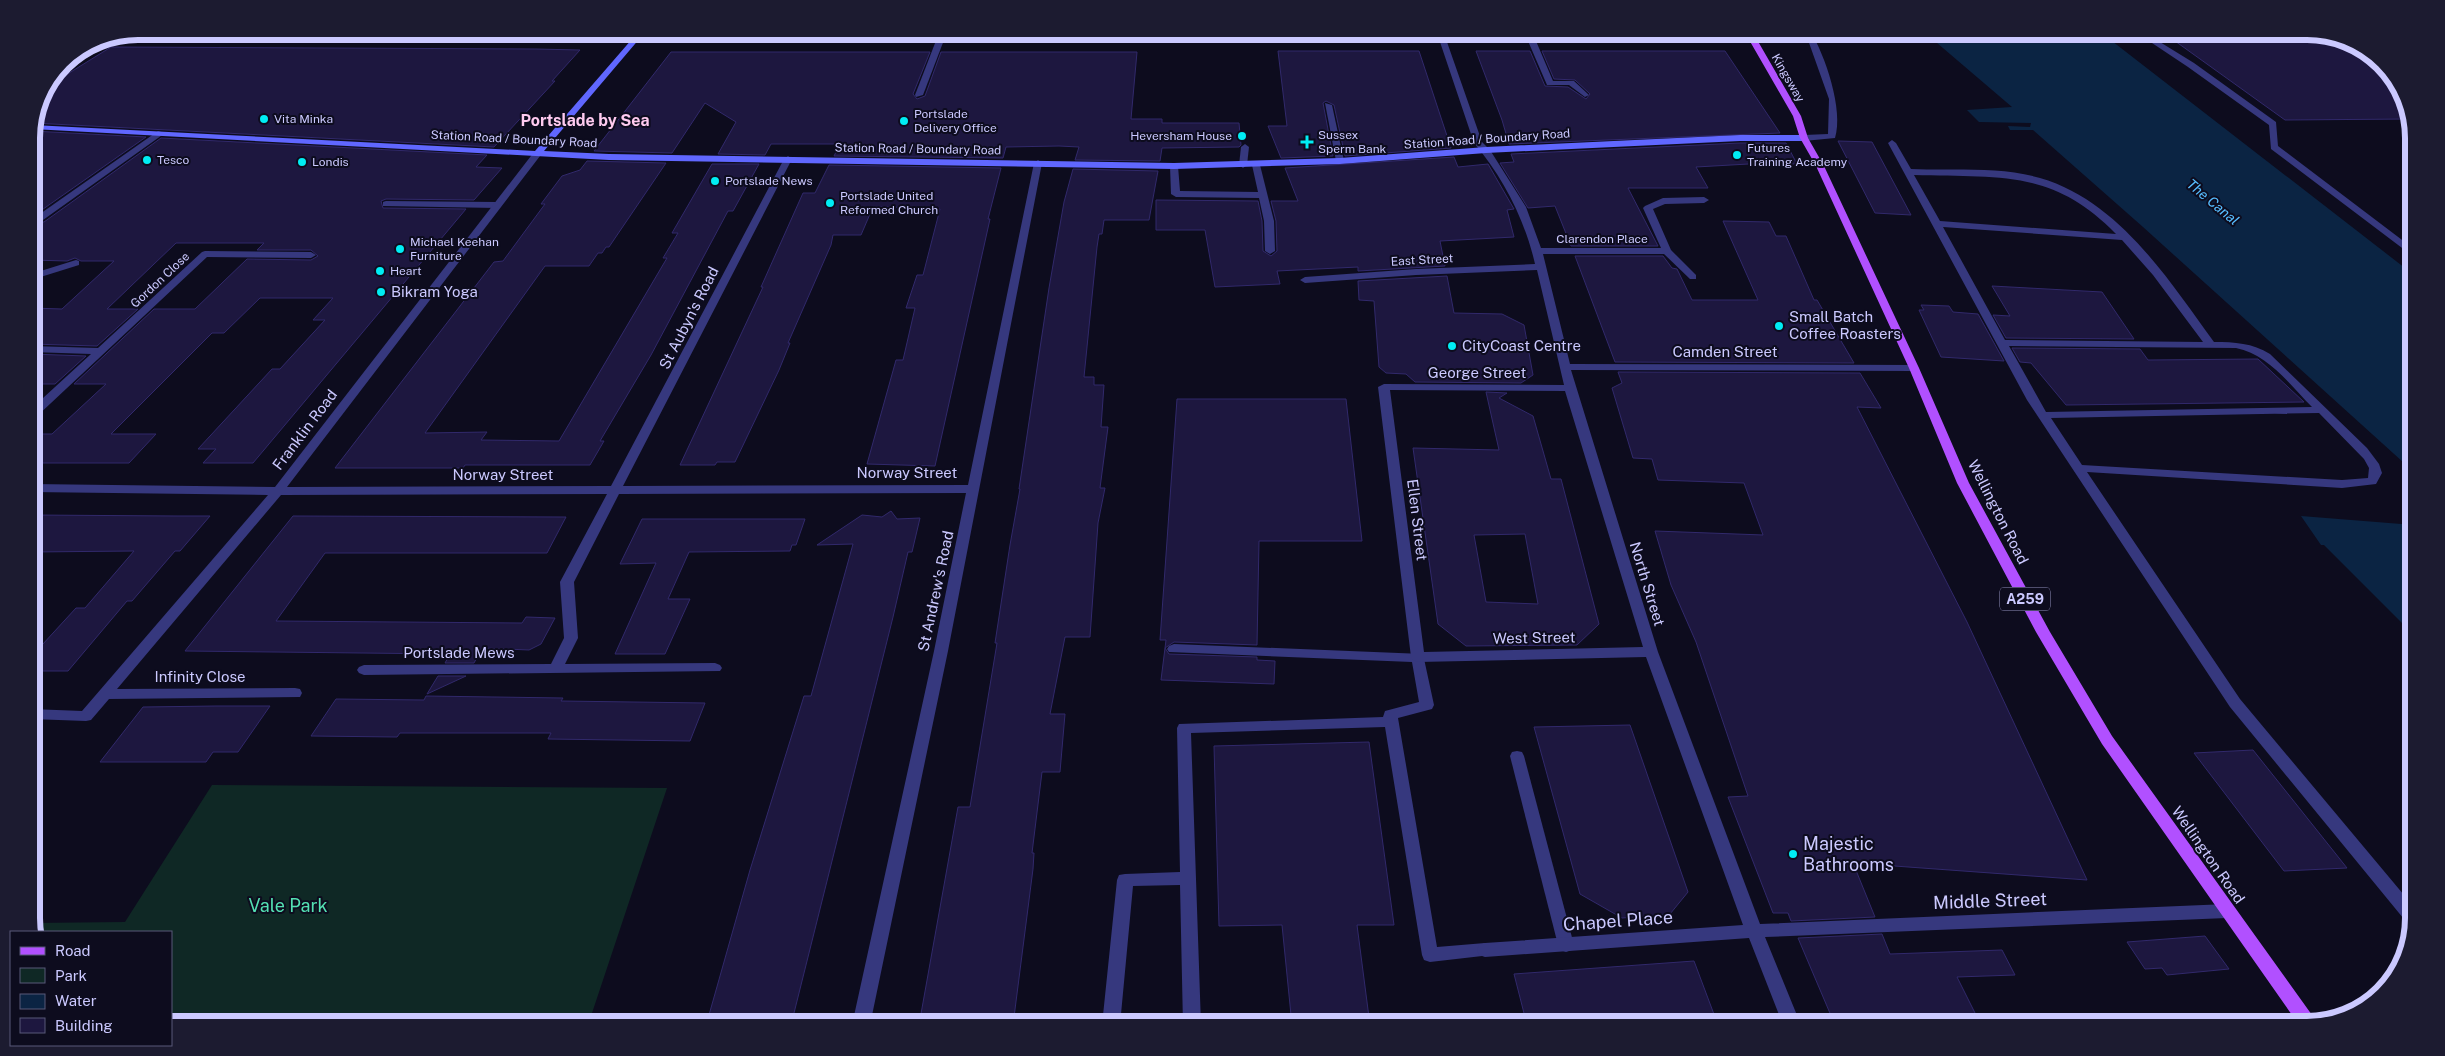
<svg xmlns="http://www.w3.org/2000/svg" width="2445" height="1056" font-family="'Public Sans',sans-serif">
<rect width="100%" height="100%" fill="#0d0c1e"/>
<path fill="#0f2825" d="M212,785L667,788L588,1025H171V932H34L32,923L125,922Z"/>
<g fill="#0b2443">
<path d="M1923,31H2099L2414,275V472L2143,227L2033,130H2010L2008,126L2030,127L2031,123L1979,122L1967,110L2012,107Z"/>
<path d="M2301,516L2414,525V635L2324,545H2321Z"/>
</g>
<g fill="#1d173f" stroke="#31296b" fill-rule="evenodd">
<path d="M2161,31H2307L2338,37L2392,73L2409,119L2285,120Z"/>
<path d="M111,47L536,49L580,50L552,81H555L494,147L33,123L39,97L45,88Z"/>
<path d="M1278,51H1419L1451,148L1345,156L1334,105L1326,101L1323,103L1333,156L1281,158L1268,126H1287Z"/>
<path d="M1476,51H1530L1545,86L1568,87L1586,99L1590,94L1575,80L1554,79L1542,51H1725L1780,133L1509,144L1502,120Z"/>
<path d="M671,52H930L913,94L917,99L925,96L941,52H1137L1131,119H1162V123H1239L1241,145L1239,147L1162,148L1160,161L1075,160L1079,147L1059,146L1006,147L1003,158L834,156L840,144H771L765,155L718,154L736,122L705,103L672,153L594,151Z"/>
<path d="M32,131L146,137L36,214L37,222H44L161,138L487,155L476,167L502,168L474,200L386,199L381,201L383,208L466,209L253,463H203L216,449H198L272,369H280L325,320H313L333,298H260L224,333H212L111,434H156L129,463H31V434H52L106,384H74L154,309H195L247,259L311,260L318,256L311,250H257L264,243H176L107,309H138L97,346L31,344V308L62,309L114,261H81L75,258L67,261L31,260Z"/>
<path d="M1838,141L1872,142L1911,215L1875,213Z"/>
<path d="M1740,143H1786L1797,164L1766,163L1696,167L1708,188H1628L1658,246H1571L1555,206L1528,208L1500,163L1514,162L1511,154Z"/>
<path d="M1454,157L1458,167L1488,164L1514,209L1507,210L1514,237L1440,241L1445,266L1358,271V267L1277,271L1280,284L1215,287L1205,230H1156V200L1258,201L1262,221L1263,251L1271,256L1277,251L1276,221L1271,201H1298L1285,168Z"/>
<path d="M587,161L666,163L609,247H606L602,253H598L589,266H545L425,433L487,432L481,440L559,441L667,258H663L678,233H672L712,164H759L733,211H728L651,355L600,441H604L590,465H465L463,468H335L494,262L503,261L545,204H541L562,176L580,170Z"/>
<path d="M829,165L1001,168L988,219H990L984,246L935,466L867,464L896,360H903L915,308H906L917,275H923L940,209L890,207H873L861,235H833L831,245L788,343H790L779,370L735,462H717L715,465H680L763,287H761L803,193H815Z"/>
<path d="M1073,169L1158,171L1149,220H1104L1102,234H1099L1097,247L1084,377H1094V385H1104L1101,427H1108L1100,488H1105L1098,523L1090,637H1065L1050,714H1065L1060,772H1042L1032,853H1034L1033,869L1013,1025H919L958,807H970L997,643H995L1010,545L1020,489H1019L1049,288L1064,202Z"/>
<path d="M1723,221L1769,222L1776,236H1786L1814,300H1817L1854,363L1615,362L1575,256H1663L1672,268L1677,269L1692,300H1758Z"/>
<path d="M1447,276L1454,313L1502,314L1524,325L1533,375L1521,383L1415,382L1406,374L1386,373L1379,367L1374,301L1359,300L1358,281Z"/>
<path d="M1992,286L2102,292L2134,339L2006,338L1993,315L2010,316Z"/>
<path d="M1921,305L1949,306L1953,312L1978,314L2004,361L1941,357L1919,310H1924Z"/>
<path d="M2012,348L2140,349L2148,360L2258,359L2304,402L2066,405L2031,363L2020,362Z"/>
<path d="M31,354L86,356L55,384H31Z"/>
<path d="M1618,372L1860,373L1881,408L1857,407L1967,622L2087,880L1853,863L1875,917L1791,921L1788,913H1773L1728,797L1748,796L1696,642L1671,585L1655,531L1763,535L1744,483L1658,480L1652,459L1633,458L1612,388L1622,383Z"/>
<path d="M1486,392L1507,393L1499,398L1533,416L1551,479H1561L1599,624L1577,645L1466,646L1438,624L1413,448L1499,450ZM1525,534L1538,604L1486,602L1474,535Z"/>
<path d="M1177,399H1346L1362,541H1259L1257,645L1174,642L1165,648L1169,654L1257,657V660L1275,661L1274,684L1161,680L1166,640H1160Z"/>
<path d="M891,511L897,519L920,518L912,552H908L893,617L791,1025L707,1022L750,870L804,696H811L853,544L817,545L862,515L882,517Z"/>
<path d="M31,515L177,516H210L180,551H175L132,601H127L68,671H31V657L76,608H85L134,551L31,552Z"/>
<path d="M293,516L566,517L547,553H325L276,621L522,623L526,617L555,618L541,644L529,650L482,648L474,663H445L450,654L185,651Z"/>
<path d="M642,519H805L796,545H792L790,551L689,552L668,599H690L665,654H615L656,563L620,564Z"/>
<path d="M438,676H466L427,694Z"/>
<path d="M426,696L563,698L561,701L705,703L690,741L548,739L551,733H400L397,737L311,736L336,699L424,700Z"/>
<path d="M216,706H270L238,752H213L206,762H100L143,707Z"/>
<path d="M1630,725L1688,892L1670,914L1622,918L1580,894L1534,727Z"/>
<path d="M1369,742L1394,925H1357L1370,1025H1292L1282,925L1219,926L1214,746Z"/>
<path d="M2253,750L2347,868L2284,871L2194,753Z"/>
<path d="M1882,934L1890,954L2002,950L2015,975L1957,977L1981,1025H1835L1798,938Z"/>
<path d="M2205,936L2229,969L2167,975L2162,968L2145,969L2127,942Z"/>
<path d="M1694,961L1718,1025H1527L1514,974Z"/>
</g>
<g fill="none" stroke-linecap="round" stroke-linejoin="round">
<g fill="#36387e" fill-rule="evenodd">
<path d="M2134,31H2142L2194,63L2276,122L2278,146L2414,249V257L2271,149L2269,125L2188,67Z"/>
<path d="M937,38L944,40L923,95L916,97L915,95Z"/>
<path d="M1325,103L1332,105L1344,161L1343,163L1336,161Z"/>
<path d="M158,131L165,133L43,220H37V216Z"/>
<path d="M1892,140L1896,143L1911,169C1953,171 1999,166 2040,178C2119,201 2168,279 2214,342C2235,342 2252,343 2270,354L2367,448L2379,464L2382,473L2376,484L2342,488L2087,472L2240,699L2414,907L2412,925L2408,924L2230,707L2027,400L1888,143ZM1914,175C1997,178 2052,168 2116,234L1940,221ZM1943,227L2122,240L2153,275L2203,342L2005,340ZM2009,346L2236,348C2268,354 2290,385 2312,407L2046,412ZM2319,413L2364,459L2369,468L2368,478L2342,480L2082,465L2051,418Z"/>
<path d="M1245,144L1249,147L1247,165L1243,168L1239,165L1241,147Z"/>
<path d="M1256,162L1260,165L1274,221L1275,251L1270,254L1265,251L1264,221L1259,198L1176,197L1171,194L1170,166L1174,163L1178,166L1180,191L1258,192L1252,165Z"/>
<path d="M386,201L497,202L502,205L497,208L383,206V202Z"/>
<path d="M76,260L79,261V265L31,280V274Z"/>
<path d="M1174,644L1423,654L1434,705L1432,709L1398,718L1437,947L1485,943L1491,945L1493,950L1491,955L1430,962L1424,960L1422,955L1385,727L1191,733L1201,1025H1183L1180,885L1133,886L1120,1025H1102L1117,880L1119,875L1125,874L1180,872L1177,728L1179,724L1383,717L1385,711L1419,702L1412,662L1169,652L1167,649L1169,646Z"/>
<path d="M1517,751L1522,752L1524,756L1574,945L1572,950L1566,952L1560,950L1558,945L1510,756L1512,752Z"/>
</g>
<g fill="#36387e" fill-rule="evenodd">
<path d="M1802,31H1810C1825,54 1844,111 1835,138L1804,141L1800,138L1804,135L1828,134L1829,99L1808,40Z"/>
<path d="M115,36L1755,37V41H1536L1553,81H1574L1589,95L1585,97L1569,85H1547L1528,41L1447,42L1482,142L1490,150L1526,207L1541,248H1661L1643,208L1645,206L1663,198L1704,197L1709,200L1704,203L1665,204L1653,209L1671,250L1696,275V279H1690L1664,254H1543L1570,364L1914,365L1919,368L1914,371L1571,370L1658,652L1760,924L2227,904L2233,906L2235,911L2233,916L2227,918L1765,937L1801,1025H1783L1749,938L1485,957L1479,955L1477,950L1479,945L1485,943L1743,925L1646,657L1418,662L1413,660L1411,657L1378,387L1384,384L1564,385L1537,270L1416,275L1305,283L1300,280L1305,277L1416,269L1535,264C1525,220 1503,177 1474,143L1440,42L105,40L102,38ZM1390,390L1565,391L1643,647L1424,652Z"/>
<path d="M537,151L540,152V156L287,487L611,486L784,159L788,156L792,159L623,486L968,485L1034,163L1038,160L1042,163L948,651L870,1025H852L934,651L966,493L619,494L574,582L578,638L565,664L715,663L720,665L722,668L720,671L364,675L359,673L357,670L359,667L364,665L551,664L564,638L560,582L607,494L281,495L117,689L295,688L300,689L302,693L300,697L109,699L91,720L86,721L31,719V709L82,711L268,495L31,492V484L275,487L534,152Z"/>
<path d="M205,251L311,252L316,255L311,258L207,257L35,418L31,419V409L91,354L31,352V346L98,348L202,252Z"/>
</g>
<path fill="#6067ff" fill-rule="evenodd" d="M639,31H646L544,151L609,154L1174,163L1340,158L1486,147L1740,135H1804L1808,138L1804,141H1740L1486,153L1340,164L1174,169L609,160L32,129L33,125L535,151Z"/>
<path fill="#b150ff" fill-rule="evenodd" d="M1744,31H1752L1801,116L1808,138L1824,166L1919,368L1969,483L2050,632L2112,736L2317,1022L2299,1025L2102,744L2036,632L1957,483L1909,368L1816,166L1800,138L1793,116Z"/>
</g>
<g fill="#00edf4" stroke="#0d0c1e" stroke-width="2">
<circle cx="264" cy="119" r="5"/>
<circle cx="904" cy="121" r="5"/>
<circle cx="1242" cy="136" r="5"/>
<path d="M1304.5 134.5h5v5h5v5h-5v5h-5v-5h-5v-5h5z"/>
<circle cx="1737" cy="155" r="5"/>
<circle cx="147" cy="160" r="5"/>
<circle cx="302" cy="162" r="5"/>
<circle cx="715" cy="181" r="5"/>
<circle cx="830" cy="203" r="5"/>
<circle cx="400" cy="249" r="5"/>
<circle cx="380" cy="271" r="5"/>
<circle cx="381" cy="292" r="5"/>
<circle cx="1779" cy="326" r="5"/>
<circle cx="1452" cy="346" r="5"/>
<circle cx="1793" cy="854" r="5"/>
</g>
<g text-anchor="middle" stroke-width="4" stroke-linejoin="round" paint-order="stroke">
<g font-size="12" fill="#cbc9ff" stroke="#0d0c1e">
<text transform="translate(1788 78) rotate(60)" y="4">Kingsway</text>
<text transform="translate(514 139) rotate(3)" y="4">Station Road / Boundary Road</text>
<text transform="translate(1487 139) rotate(-4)" y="4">Station Road / Boundary Road</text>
<text transform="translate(918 149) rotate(1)" y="4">Station Road / Boundary Road</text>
<text x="1602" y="243">Clarendon Place</text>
<text transform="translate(1422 260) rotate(-3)" y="4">East Street</text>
<text transform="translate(160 280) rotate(-43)" y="4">Gordon Close</text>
</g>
<g font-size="12" fill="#cbc9ff" stroke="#0d0c1e" text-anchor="start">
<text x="914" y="118">Portslade<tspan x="914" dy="14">Delivery Office</tspan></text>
<text x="274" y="123">Vita Minka</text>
<text x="1318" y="139">Sussex<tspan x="1318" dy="14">Sperm Bank</tspan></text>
<text x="1232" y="140" text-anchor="end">Heversham House</text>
<text x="1747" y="152">Futures<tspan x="1747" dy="14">Training Academy</tspan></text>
<text x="157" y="164">Tesco</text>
<text x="312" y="166">Londis</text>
<text x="725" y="185">Portslade News</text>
<text x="840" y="200">Portslade United<tspan x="840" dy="14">Reformed Church</tspan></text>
<text x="410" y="246">Michael Keehan<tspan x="410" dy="14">Furniture</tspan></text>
<text x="390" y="275">Heart</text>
</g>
<g font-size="14" font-style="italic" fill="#57bdff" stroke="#0d0c1e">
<text transform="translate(2213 202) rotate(40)" y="5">The Canal</text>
</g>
<rect fill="#0d0c1e" stroke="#9290bc" stroke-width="1" x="2000" y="587.5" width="50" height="23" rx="4"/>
<g font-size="14" font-weight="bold" fill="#cbc9ff">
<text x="2025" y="604">A259</text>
</g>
<g font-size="15" fill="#cbc9ff" stroke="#0d0c1e" text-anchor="start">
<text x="391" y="297">Bikram Yoga</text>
<text x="1789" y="322">Small Batch<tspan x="1789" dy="17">Coffee Roasters</tspan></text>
<text x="1462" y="351">CityCoast Centre</text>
</g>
<g font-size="15" fill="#cbc9ff" stroke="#0d0c1e">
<text transform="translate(689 318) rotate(-63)" y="5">St Aubyn's Road</text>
<text x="1725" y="357">Camden Street</text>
<text x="1477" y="378">George Street</text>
<text transform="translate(305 430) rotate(-53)" y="5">Franklin Road</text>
<text x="907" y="478">Norway Street</text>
<text x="503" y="480">Norway Street</text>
<text transform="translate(1998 512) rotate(63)" y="5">Wellington Road</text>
<text transform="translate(1417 520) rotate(83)" y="5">Ellen Street</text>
<text transform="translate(1647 584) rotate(73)" y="5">North Street</text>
<text transform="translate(936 591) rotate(-78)" y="5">St Andrew's Road</text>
<text transform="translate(1534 638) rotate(-1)" y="5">West Street</text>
<text x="459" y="658">Portslade Mews</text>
<text x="200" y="682">Infinity Close</text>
<text transform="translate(2208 855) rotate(55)" y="5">Wellington Road</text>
</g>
<g font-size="16" font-weight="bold" fill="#ffcbf0" stroke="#0d0c1e">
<text x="585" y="126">Portslade by Sea</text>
</g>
<g font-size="18" fill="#cbc9ff" stroke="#0d0c1e" text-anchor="start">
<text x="1803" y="850">Majestic<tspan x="1803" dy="21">Bathrooms</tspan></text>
</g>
<g font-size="18" fill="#cbc9ff" stroke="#0d0c1e">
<text transform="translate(1990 901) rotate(-2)" y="6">Middle Street</text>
<text transform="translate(1618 921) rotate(-4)" y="6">Chapel Place</text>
</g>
<g font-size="18" fill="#54e0b3" stroke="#0d0c1e">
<text x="288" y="912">Vale Park</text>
</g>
</g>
<path d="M0 0H2445V1056H0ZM138 40H2307A98 98 0 0 1 2405 138V918A98 98 0 0 1 2307 1016H138A98 98 0 0 1 40 918V138A98 98 0 0 1 138 40Z" fill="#1c1b30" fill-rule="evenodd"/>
<path fill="none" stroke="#cbc9ff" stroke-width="6" d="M138 40H2307A98 98 0 0 1 2405 138V918A98 98 0 0 1 2307 1016H138A98 98 0 0 1 40 918V138A98 98 0 0 1 138 40Z"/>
<rect x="10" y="931" width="162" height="115" fill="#0d0c1e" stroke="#595878"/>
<rect x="20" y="947" width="25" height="8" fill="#b150ff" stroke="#595878"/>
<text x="55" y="956" font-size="15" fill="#cbc9ff">Road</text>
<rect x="20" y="968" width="25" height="15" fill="#0f2825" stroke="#595878"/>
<text x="55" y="981" font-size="15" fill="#cbc9ff">Park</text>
<rect x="20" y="994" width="25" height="15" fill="#0b2443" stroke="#595878"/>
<text x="55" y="1006" font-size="15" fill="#cbc9ff">Water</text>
<rect x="20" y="1018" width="25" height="15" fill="#1d173f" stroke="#595878"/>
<text x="55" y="1031" font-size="15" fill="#cbc9ff">Building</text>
</svg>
